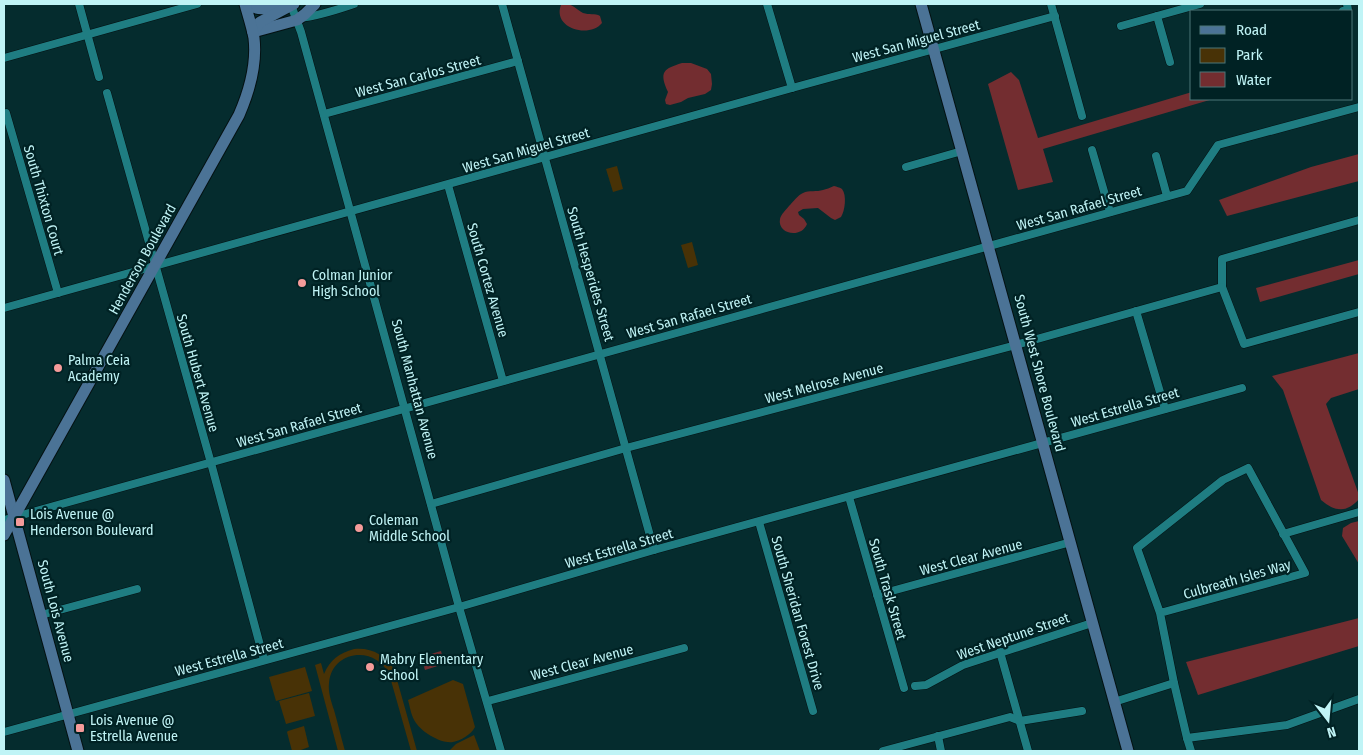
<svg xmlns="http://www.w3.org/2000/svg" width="1363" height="755" font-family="'Fira Sans Condensed',sans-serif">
<rect width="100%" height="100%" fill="#052c2e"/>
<g fill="#483206">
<path d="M617,166L623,189L613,192L606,169Z"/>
<path d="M692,242L698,265L688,268L681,245Z"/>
<path d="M354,649C371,647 385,655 394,669L417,751H411L390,677C378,645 332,649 329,683C328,692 331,701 334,710C338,724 341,737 345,751H338L315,665L321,663L324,674C330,660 339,653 354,649Z"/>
<path d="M305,667L312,691L276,701L269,677Z"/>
<path d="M453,680L463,684L475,727C472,734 460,741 453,742C441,744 422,732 416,723C411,716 410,707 408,700Z"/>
<path d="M309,693L315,716L286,724L279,701Z"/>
<path d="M304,726L309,747L298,751H292L287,732L288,731Z"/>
<path d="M474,735L480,751H449L456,744Z"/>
</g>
<g fill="#732d30">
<path d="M564,4C573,4 576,9 583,13C589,15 595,13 600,16L602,23C589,39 552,28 561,5Z"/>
<path d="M682,63H691L707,69L711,74L712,84L711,90L705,94L688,98L681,102L670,105L666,104L665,100L668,92C659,72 663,69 682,63Z"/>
<path d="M1011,72L1019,80L1038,138L1192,92V99H1213L1043,149L1053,182L1018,190L988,84Z"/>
<path d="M1359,154V181L1227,216L1219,200L1311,167Z"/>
<path d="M834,186C837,187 839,187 842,189C847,195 845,211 841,217L835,220L831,218L818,208L803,209L798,212L799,215L804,219L807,224C801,239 777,234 780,219C781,214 786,210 789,206C793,202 798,195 803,193C809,190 817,192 823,190C826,189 830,188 834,186Z"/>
<path d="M1359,260V274L1260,302L1256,288Z"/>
<path d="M1359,353V389L1331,398L1326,404L1359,495V499C1347,513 1335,512 1321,500L1283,390L1272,376Z"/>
<path d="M1359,521V564L1342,536L1343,528L1351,523Z"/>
<path d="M1359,618V646L1198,695L1186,662Z"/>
<path d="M441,651L444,664L425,670L421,657Z"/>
</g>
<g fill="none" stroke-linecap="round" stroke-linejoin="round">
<g stroke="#041112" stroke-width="9">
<g id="street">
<path d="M79,4L99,77"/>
<path d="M502,4L654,550"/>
<path d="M767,4L792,88"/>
<path d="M1051,4L1082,116"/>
<path d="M291,5L301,32L459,607L501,751"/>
<path d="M1343,11L1348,10L1347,4"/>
<path d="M1157,16L1170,62"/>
<path d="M300,18C319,16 336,10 354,4"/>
<path d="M1121,26L1200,4"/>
<path d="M4,58L197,4"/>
<path d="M107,93L211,463L264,660"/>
<path d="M6,113L58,293"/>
<path d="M324,114L518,61"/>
<path d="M1092,150L1110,212"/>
<path d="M1156,156L1167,196"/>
<path d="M906,167L962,151"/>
<path d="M448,185L503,381"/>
<path d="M1359,220L1222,259V287L1244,344L1359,312"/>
<path d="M4,308L792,88L1055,16"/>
<path d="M1136,311L1165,409"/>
<path d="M849,497L904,688"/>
<path d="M431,504L626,448L1016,345L1222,287"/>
<path d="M4,520L1187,191L1218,145L1359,107"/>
<path d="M759,522L813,711"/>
<path d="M1283,534L1359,512"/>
<path d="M877,595L1071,542"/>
<path d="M1160,613L1305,573L1248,468L1223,480L1137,548L1160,613L1174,683L1187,738L1191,751"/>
<path d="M41,615L137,589"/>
<path d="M1000,652L1028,751"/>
<path d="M915,686L926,685L963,665L1092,623"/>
<path d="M488,701L684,648"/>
<path d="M1114,702L1174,683"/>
<path d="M4,732L459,607L654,550L1242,388"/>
<path d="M938,736L941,751"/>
<path d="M1187,738L1287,725L1359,699"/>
<path d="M883,751L1010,717L1020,721L1082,711"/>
</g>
</g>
<g stroke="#041112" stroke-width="13">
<g id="secondary">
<path d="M246,4C258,11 268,9 282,7"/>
<path d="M921,4L1128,751"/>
<path d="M253,32L297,20L305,14L315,4"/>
<path d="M253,32L260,22L294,4"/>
<path d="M4,480L78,751"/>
<path d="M4,535L239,115C249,92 257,64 254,38C252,27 248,15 245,4"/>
</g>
</g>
<use href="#street" stroke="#1f7d82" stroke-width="8"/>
<use href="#secondary" stroke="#4b7396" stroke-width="11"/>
</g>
<g fill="#f59b9a" stroke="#002224" stroke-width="2">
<circle cx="302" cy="283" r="5"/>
<circle cx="58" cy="368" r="5"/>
<rect x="15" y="517" width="10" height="10" rx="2.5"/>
<circle cx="359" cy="528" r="5"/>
<circle cx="370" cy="667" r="5"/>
<rect x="75" y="723" width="10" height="10" rx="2.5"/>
</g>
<g text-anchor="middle" stroke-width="4.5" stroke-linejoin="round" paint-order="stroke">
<g font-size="14" fill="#c0f4f6" stroke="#002224">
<text transform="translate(916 41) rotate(-15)" y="5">West San Miguel Street</text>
<text transform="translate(418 76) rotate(-15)" y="5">West San Carlos Street</text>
<text transform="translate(526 150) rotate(-16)" y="5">West San Miguel Street</text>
<text transform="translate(44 200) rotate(74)" y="5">South Thixton Court</text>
<text transform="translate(1079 208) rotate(-16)" y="5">West San Rafael Street</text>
<text transform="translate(142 259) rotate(-61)" y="5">Henderson Boulevard</text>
<text transform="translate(591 274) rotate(74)" y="5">South Hesperides Street</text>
<text transform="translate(488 280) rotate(74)" y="5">South Cortez Avenue</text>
<text transform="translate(689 316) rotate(-16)" y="5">West San Rafael Street</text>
<text transform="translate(198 373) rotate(74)" y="5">South Hubert Avenue</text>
<text transform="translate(1040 373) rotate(75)" y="5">South West Shore Boulevard</text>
<text transform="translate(824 383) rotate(-15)" y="5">West Melrose Avenue</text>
<text transform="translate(415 389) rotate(75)" y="5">South Manhattan Avenue</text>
<text transform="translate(1125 407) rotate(-16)" y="5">West Estrella Street</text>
<text transform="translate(299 425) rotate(-16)" y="5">West San Rafael Street</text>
<text transform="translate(619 548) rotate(-16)" y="5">West Estrella Street</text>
<text transform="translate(971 557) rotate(-15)" y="5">West Clear Avenue</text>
<text transform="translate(1237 579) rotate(-16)" y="5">Culbreath Isles Way</text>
<text transform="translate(888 589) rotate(74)" y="5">South Trask Street</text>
<text transform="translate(56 611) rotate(75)" y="5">South Lois Avenue</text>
<text transform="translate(798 613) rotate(74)" y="5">South Sheridan Forest Drive</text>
<text transform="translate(1013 636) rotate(-19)" y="5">West Neptune Street</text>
<text transform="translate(229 657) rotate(-15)" y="5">West Estrella Street</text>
<text transform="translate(582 662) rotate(-15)" y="5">West Clear Avenue</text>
</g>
<g font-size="14" fill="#c0f4f6" stroke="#002224" text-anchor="start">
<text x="312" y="280">Colman Junior<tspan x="312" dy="16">High School</tspan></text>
<text x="68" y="365">Palma Ceia<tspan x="68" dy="16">Academy</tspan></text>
<text x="30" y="519">Lois Avenue @<tspan x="30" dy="16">Henderson Boulevard</tspan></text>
<text x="369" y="525">Coleman<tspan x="369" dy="16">Middle School</tspan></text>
<text x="380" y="664">Mabry Elementary<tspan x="380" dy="16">School</tspan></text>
<text x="90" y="725">Lois Avenue @<tspan x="90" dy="16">Estrella Avenue</tspan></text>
</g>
</g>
<rect width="1363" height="755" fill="none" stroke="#c0f4f6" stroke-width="10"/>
<rect x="1190" y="10" width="162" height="90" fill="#002224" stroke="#4d7678"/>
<rect x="1200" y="26" width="25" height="8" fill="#4b7396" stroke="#4d7678"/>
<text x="1236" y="35" font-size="15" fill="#c0f4f6">Road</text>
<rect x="1200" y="48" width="25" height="15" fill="#483206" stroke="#4d7678"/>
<text x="1236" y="60" font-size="15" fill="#c0f4f6">Park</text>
<rect x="1200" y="72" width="25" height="15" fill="#732d30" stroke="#4d7678"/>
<text x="1236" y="85" font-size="15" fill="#c0f4f6">Water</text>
<g transform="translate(1328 720) rotate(164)" stroke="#002224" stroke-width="4" paint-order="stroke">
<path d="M0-4L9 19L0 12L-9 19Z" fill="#c0f4f6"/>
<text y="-8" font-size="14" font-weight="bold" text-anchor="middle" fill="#c0f4f6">N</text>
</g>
</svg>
